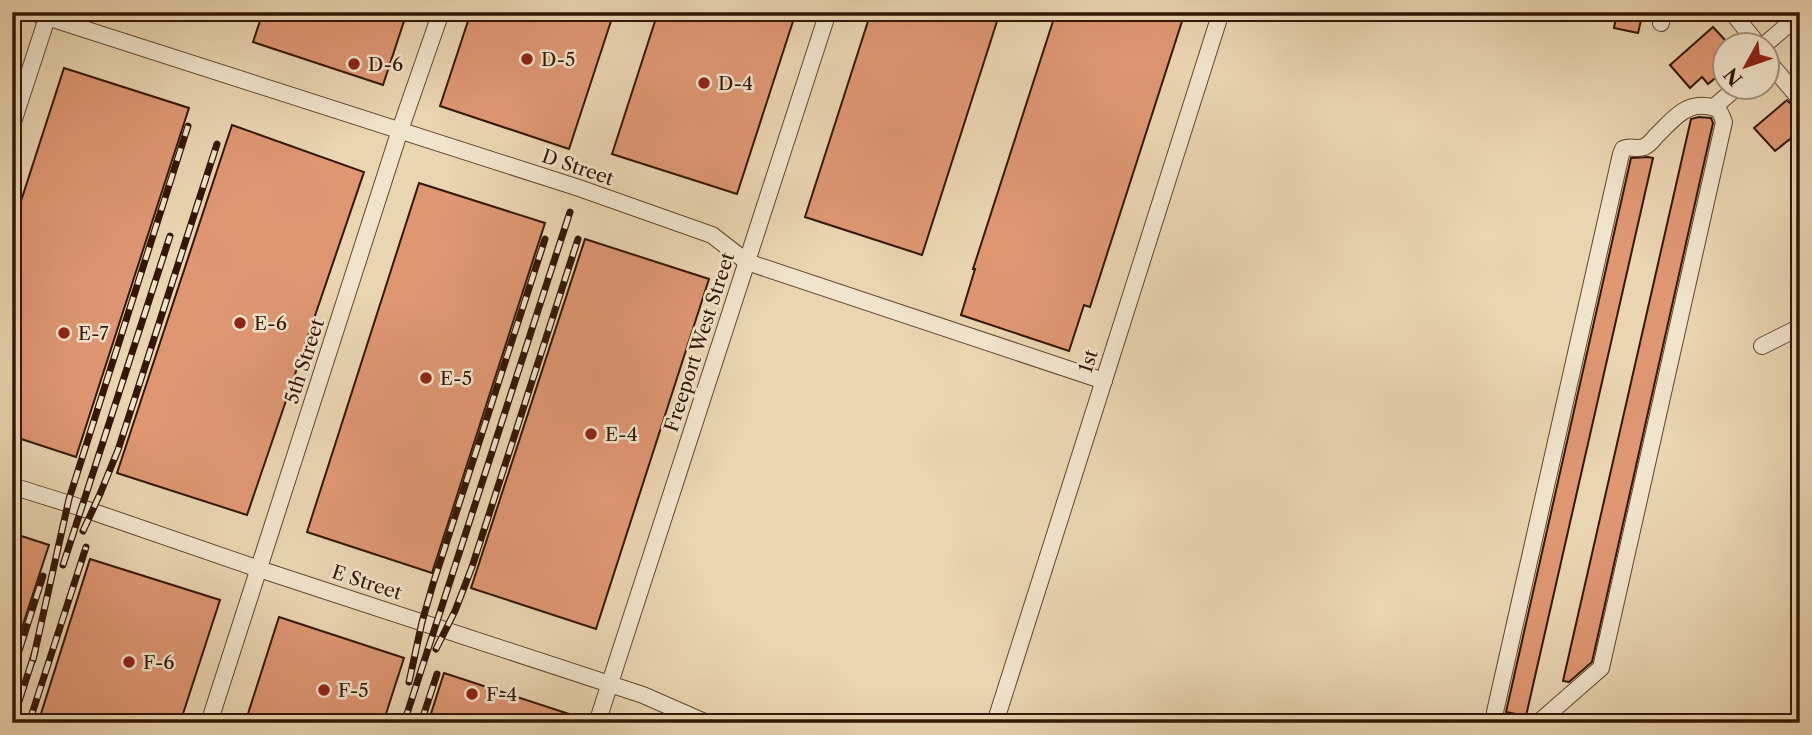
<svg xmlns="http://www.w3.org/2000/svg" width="1812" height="735" font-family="'Libre Caslon Text',serif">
<rect width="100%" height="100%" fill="#ead5b1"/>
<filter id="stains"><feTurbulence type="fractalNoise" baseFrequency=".00286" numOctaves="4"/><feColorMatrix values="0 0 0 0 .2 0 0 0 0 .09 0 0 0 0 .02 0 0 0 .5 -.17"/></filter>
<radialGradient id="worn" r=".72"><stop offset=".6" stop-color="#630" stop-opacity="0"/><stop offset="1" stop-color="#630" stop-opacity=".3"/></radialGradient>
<g fill="#df9772" stroke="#331603" stroke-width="2">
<path d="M263,12H407L383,85L253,42Z"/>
<path d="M471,12H614L569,149L440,106Z"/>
<path d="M658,12H796L737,194L612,154Z"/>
<path d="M871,12H1000L922,255L805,217Z"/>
<path d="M1056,12H1185L1090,307L1084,305L1069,351L961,315L975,269H973Z"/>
<path d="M1617,12H1643L1638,33L1614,28Z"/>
<path d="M1713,27L1725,40V70L1708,84L1702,77L1690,88L1670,65Z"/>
<path d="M64,68L189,108L76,457L12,436V229Z"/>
<path d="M1787,100L1800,113V131L1775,151L1754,128Z"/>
<path d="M1699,117L1711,118L1713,123L1592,662L1569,682L1563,681L1691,119Z"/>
<path d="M232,125L364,172L247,515L117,473Z"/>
<path d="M1648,157L1653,158L1526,716L1506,712L1631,158Z"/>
<path d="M419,183L545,223L432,573L307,532Z"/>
<path d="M585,239L709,279L596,629L471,588Z"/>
<path d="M12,533L49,545L14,652H12Z"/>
<path d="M90,559L220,600L180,723H38Z"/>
<path d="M279,617L404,658L383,723H245Z"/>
<path d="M444,673L569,714L566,723H428Z"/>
</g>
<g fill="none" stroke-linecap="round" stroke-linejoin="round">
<g stroke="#61462e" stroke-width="18">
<g id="minor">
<path d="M31,12L579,188L712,235L747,262L1104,381"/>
<path d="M1732,12L1759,46"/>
<path d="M1661,23L1663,12"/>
<path d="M1763,46L1796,18"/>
<path d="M1766,59L1800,99"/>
<path d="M1714,107L1736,88"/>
<path d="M12,125L49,12"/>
<path d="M1762,346L1800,327"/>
<path d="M12,486L82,508L259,569L643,695L707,723"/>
<path d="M209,723L400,130L441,12"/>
<path d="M597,723L828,12"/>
<path d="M995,723L1221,12"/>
<path d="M1504,723C1498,721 1495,719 1495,712L1621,154L1623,149C1630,145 1636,150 1644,147C1648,145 1653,140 1656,136C1671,122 1683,104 1705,106C1718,107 1720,110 1724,122L1601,668L1538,723"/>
</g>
</g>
<g stroke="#331603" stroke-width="24">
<path id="major" d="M1791,12L1800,22"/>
</g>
<use href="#minor" stroke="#f1e4cc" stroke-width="16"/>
<use href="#major" stroke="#ead5b1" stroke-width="21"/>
<g stroke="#331603" stroke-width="7">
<g id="rail">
<path d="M83,531L100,494L118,450L217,144"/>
<path d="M63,565L170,236"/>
<path d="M436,649L455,611L472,567L578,239"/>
<path d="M33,660L69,499L188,126"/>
<path d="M12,673L43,576"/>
<path d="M409,682L422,622L433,584L545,239"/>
<path d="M12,723L35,652"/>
<path d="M29,723L86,547"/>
<path d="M404,723L570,212"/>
<path d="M421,723L437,674"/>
</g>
</g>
<use href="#rail" stroke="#f1e4cc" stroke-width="4.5" stroke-dasharray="13" stroke-linecap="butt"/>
</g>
<g fill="#8f2418" stroke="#f1e4cc" stroke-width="2.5">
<circle cx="527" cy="59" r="7"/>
<circle cx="354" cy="64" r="7"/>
<circle cx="704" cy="83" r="7"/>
<circle cx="240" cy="323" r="7"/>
<circle cx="64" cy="333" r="7"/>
<circle cx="426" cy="378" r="7"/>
<circle cx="591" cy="434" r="7"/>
<circle cx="129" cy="662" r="7"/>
<circle cx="324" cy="690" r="7"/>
<circle cx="472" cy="694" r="7"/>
</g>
<g text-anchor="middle" stroke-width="5" stroke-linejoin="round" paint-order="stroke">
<g font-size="19" fill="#331603" stroke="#f1e4cc" text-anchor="start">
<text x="541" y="66">D-5</text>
<text x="368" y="71">D-6</text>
<text x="718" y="90">D-4</text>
<text x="254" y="330">E-6</text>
<text x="78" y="340">E-7</text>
<text x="440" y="385">E-5</text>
<text x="605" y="441">E-4</text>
<text x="143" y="669">F-6</text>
<text x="338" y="697">F-5</text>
<text x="486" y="701">F-4</text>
</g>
<g font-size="19" fill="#331603" stroke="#f1e4cc">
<text transform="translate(578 167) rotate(19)" y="7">D Street</text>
<text transform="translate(699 342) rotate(-72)" y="7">Freeport West Street</text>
<text transform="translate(304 361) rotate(-72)" y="7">5th Street</text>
<text transform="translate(1088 361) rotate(-72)" y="7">1st</text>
<text transform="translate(367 582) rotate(18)" y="7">E Street</text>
</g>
</g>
<rect width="1812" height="735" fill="none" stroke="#ead5b1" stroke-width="42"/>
<rect x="14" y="14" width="1784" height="707" fill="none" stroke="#331603" stroke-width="3.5"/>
<rect x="21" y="21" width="1770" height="693" fill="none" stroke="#331603" stroke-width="2"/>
<g transform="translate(1746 66) rotate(230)"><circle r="33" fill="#f1e4cc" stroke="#a5927c" stroke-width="2"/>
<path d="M0-5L12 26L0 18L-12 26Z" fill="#8f2418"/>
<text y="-10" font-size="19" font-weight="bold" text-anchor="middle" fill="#331603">N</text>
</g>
<rect width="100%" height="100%" filter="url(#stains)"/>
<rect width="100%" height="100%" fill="url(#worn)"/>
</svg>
